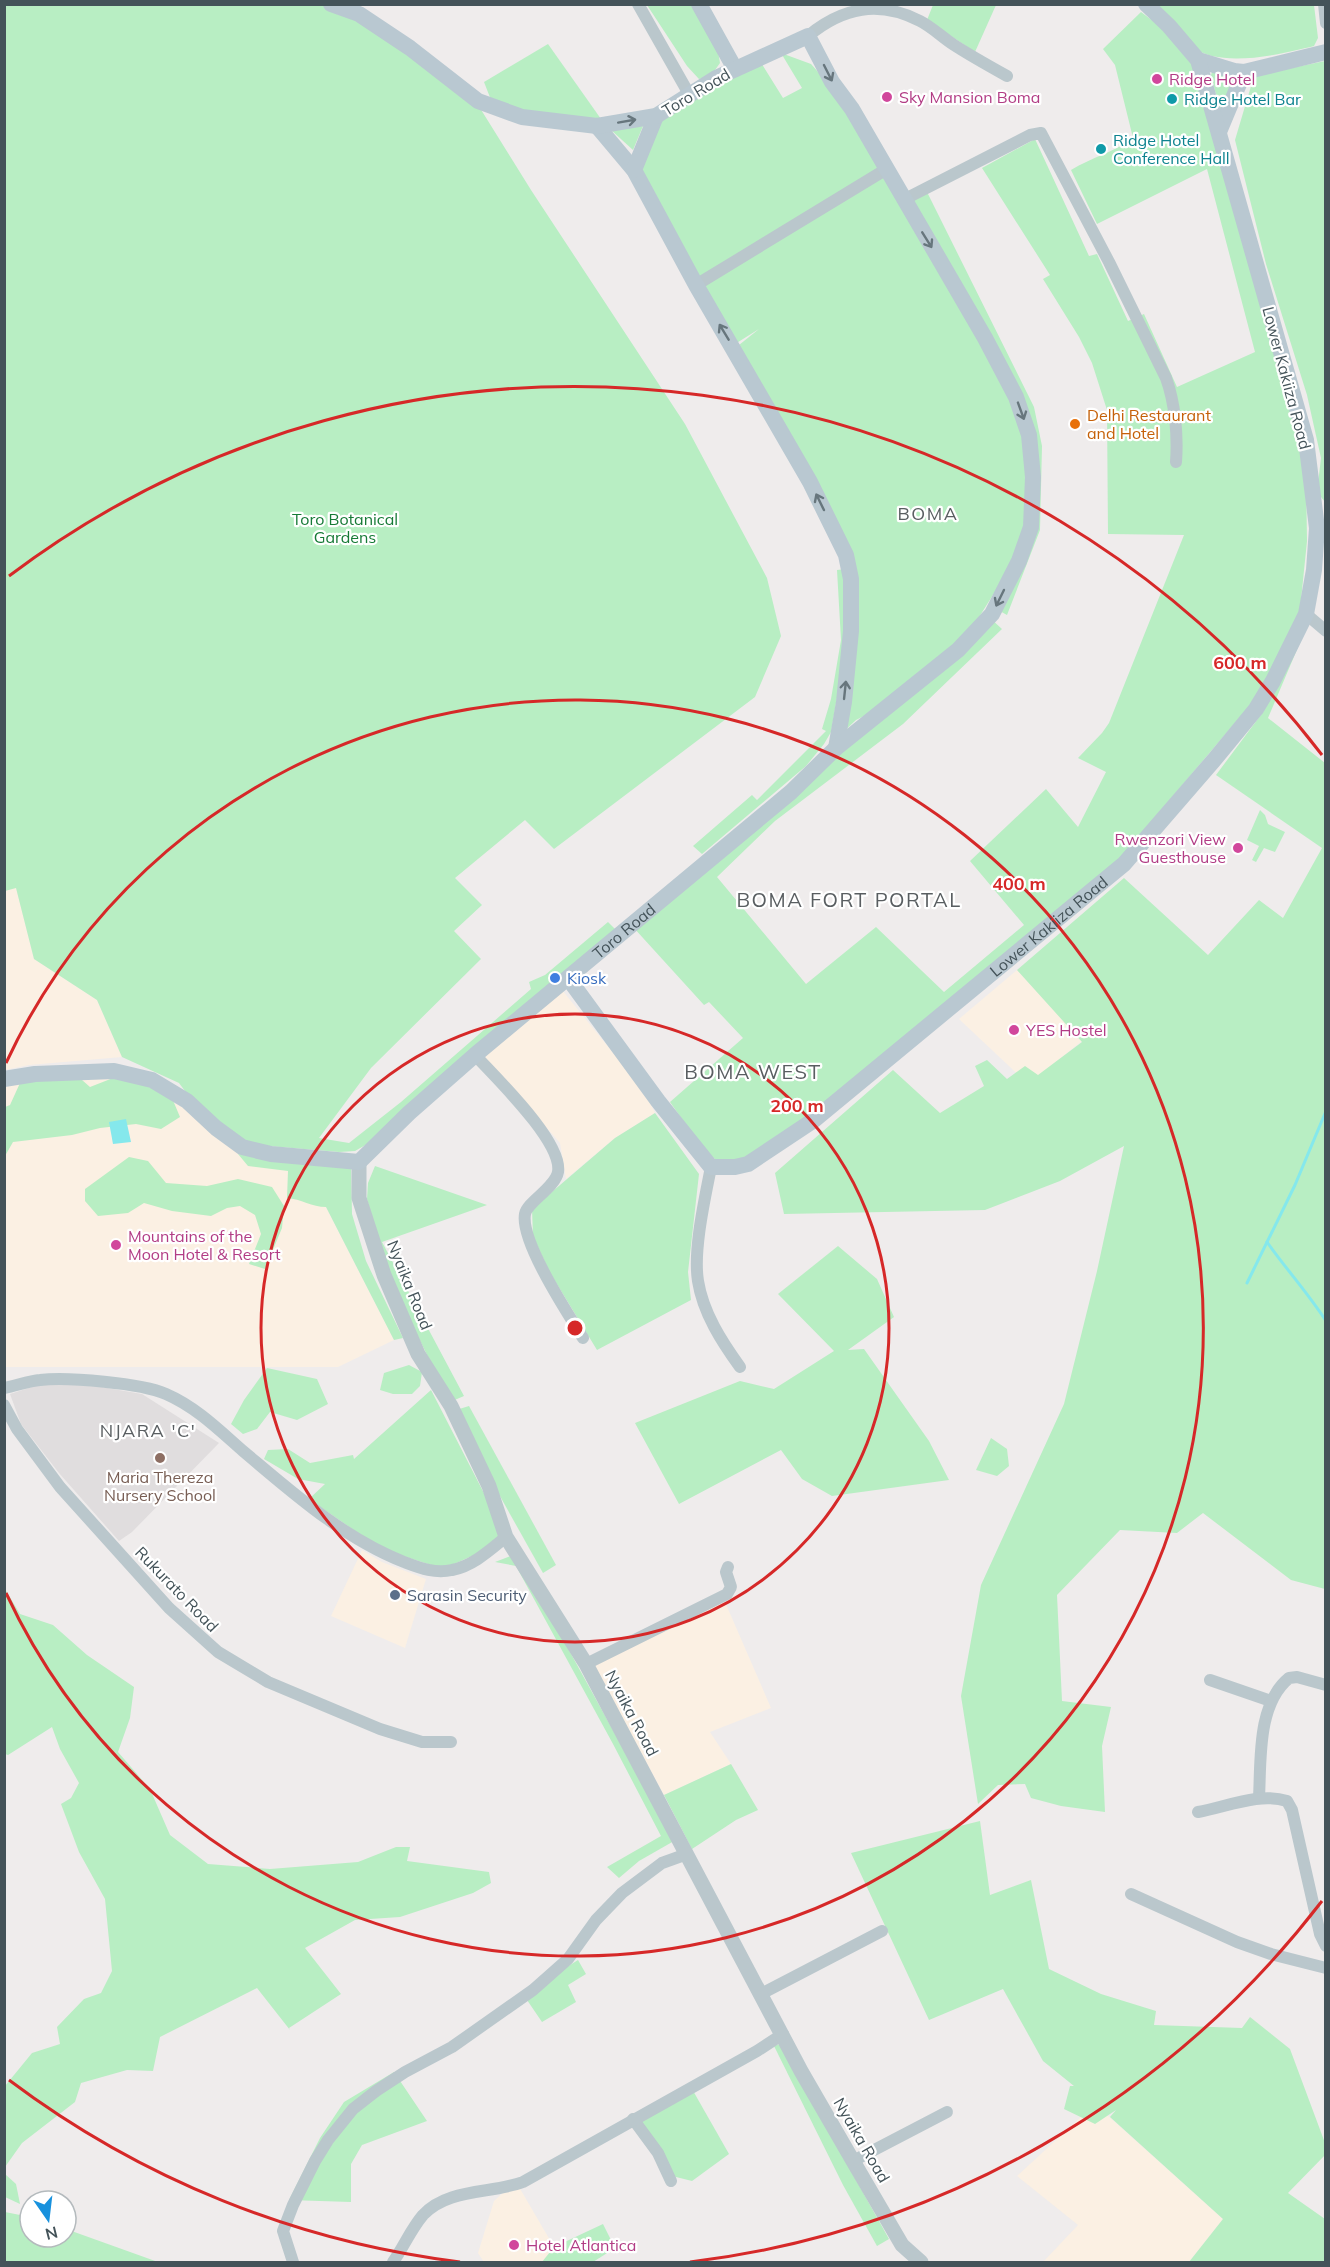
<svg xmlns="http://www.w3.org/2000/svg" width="1330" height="2267" font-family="Mulish,sans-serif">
<rect width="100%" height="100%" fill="#efecec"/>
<g fill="#fbf0e3">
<path d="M16,887L34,959L97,1000L122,1057L29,1065L5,1070V891Z"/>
<path d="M1017,970L1082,1041L1028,1084L959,1019Z"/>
<path d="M562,990L644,1091L655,1113L615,1138L566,1179L560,1143L484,1056Z"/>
<path d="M114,1071L309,1174L394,1340L338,1367H5V1079Z"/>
<path d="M362,1550L382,1562L426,1579L405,1648L331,1616Z"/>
<path d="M725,1602L771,1708L710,1732L731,1764L664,1795L593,1664Z"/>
<path d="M1095,2104L1223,2219L1189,2262H1043L1078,2225L1017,2176Z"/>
<path d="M519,2187L554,2247L542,2262H484L478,2253L494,2201L506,2190Z"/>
</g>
<path fill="#e0ddde" d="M41,1384L90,1385L142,1394L219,1443L132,1532L119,1541L59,1473L21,1424L10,1394Z"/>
<g fill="#b8eec3">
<path d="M324,4L358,13L475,100L531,190L685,424L767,578L781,636L755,697L554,849L525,820L455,878L482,905L454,931L481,959L371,1068L319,1138L349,1143L401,1102L531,989L529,982L545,975L608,922L616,930L376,1139L355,1151L339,1152L246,1144L191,1099L179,1083L122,1057L97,1000L34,959L16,888L5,891V5Z"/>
<path d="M647,5H693L717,45L720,63L710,77L699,79L687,66Z"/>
<path d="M933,5H996L975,52L927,20Z"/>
<path d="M1156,5H1314L1318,38L1314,46C1282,54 1221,69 1192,47C1179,36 1167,18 1156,5Z"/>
<path d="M1141,12L1161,27L1194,67L1303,451L1306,477L1307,541L1300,610L1292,636L1251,704L1111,869L897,1049L749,1159L716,1160L703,1149L670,1102L743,1038L709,1002L704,1005L633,927L990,618L1002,629L903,724L775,821L717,877L806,984L876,927L944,992L1024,925L970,861L1046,789L1078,827L1106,772L1078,758L1102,733L1109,723L1184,535L1108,534L1107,410L1092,363L1079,337L1043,279L1050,275L982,168L1035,139L1089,256L1097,254L1128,321L1144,314L1177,387L1255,352L1207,169L1097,224L1071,170C1092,157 1113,153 1133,138L1115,65L1103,49Z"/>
<path d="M548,44L601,119L521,111L491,100L484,82Z"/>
<path d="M781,53L811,64L842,99L1014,395L1027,438L1026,526L1016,558L961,646L886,705L856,720L838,737L851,579L734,349L759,329L735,344L642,183L640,153L659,118L760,61L783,98L802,88Z"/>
<path d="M1325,61V502L1317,492L1321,458L1307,395L1266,264L1235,140L1254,76Z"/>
<path d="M1214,67L1235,76L1222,118L1211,75Z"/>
<path d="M643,126L633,150L611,130Z"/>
<path d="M927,192L1034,407L1042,446L1040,530L1007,615L998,610L1020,567L1032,432L910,199Z"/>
<path d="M846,569L848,634L831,732L824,744L806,766L702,854L693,846L752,795L757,800L826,731L822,729L831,699L841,640L837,570Z"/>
<path d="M1304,633L1268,718L1325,763V1589L1291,1580L1203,1513L1177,1533L1120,1530L1057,1595L1062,1701L1111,1707L1102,1746L1105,1812L1061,1806L1031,1798L1025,1784L998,1785L978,1804L961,1696L981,1585L1064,1404L1097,1271L1124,1146L1060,1181L985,1210L784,1214L775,1173L893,1070L940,1113L984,1086L975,1066L987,1060L1007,1079L1025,1066L1038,1075L1082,1042L1017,970L1124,878L1208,955L1259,900L1283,918L1322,848L1216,775L1263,712Z"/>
<path d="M1260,810L1265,815L1268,824L1285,832L1275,852L1264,848L1256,862L1252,860L1259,846L1247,840Z"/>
<path d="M74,1073L90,1087L113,1078L150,1087L172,1098L180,1117L161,1129L136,1124L100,1128L72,1135L13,1142L5,1156V1107L10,1105L20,1083Z"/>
<path d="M655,1113L699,1174L688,1272L691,1300L597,1350L549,1271L533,1236L532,1209L615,1138Z"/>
<path d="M238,1154L351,1168L352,1214L366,1261L403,1338L394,1340L326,1207C312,1207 301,1199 287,1198L288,1171L248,1166Z"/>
<path d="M129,1157L148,1161L166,1183L207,1186L238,1179L272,1187L284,1206L282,1228L265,1269L249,1264L261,1234L255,1215L240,1206L227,1208L211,1216L172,1211L144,1203L128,1213L98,1216L85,1201V1189Z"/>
<path d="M375,1166L487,1205L382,1242L464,1396L450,1402L389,1277L367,1199L368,1183Z"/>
<path d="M838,1246L877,1279L894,1317L848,1350L864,1349L929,1441L949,1480L832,1496L802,1479L781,1450L679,1504L635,1423L740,1381L774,1389L834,1351L778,1294Z"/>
<path d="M409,1365L422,1372L420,1386L412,1394H393L380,1390L384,1373Z"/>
<path d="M267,1368L317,1379L328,1404L297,1420L270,1412L257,1429L243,1434L231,1424L244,1400Z"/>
<path d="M431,1390L508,1540L454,1564L447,1570L381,1549L309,1499L325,1484L298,1479L264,1459L268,1450L288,1449L310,1463L353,1455L354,1459Z"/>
<path d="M469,1406L556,1565L543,1573L496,1489L456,1410Z"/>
<path d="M991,1438L1007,1449L1009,1466L997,1476L976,1470Z"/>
<path d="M516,1554L674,1841L639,1861L619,1878L607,1867L661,1836L613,1744L516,1566L495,1562Z"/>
<path d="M5,1589L20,1614L53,1625L87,1655L134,1687L130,1718L118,1752L150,1789L170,1835L208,1864L270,1869L358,1862L396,1847H410L407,1861L489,1872L491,1883L473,1893L400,1917L355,1920L305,1948L341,1994L289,2028L290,2030L257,1988L160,2037L153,2071L127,2070L81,2083L75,2102L22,2143L5,2167V2086L32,2053L60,2044L57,2027L84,1999L101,1993L112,1971L105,1899L79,1852L61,1804L71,1798L79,1783L60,1749L52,1727L8,1755L5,1754Z"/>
<path d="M731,1764L758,1810L736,1820L692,1849L664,1795Z"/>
<path d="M980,1821L990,1895L1031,1880L1049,1969L1101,1994L1156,2011L1154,2025L1242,2028L1250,2017L1290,2049L1325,2143L1326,2154L1288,2193L1325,2219V2262H1189L1223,2219L1110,2117L1116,2110L1095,2124L1064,2109L1070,2086H1074L1043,2061L1003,1989L929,2020L851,1853Z"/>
<path d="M578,1960L586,1974L568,1985L576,2002L542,2022L527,2000L479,2023Z"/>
<path d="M780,2044L889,2239L877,2246L843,2185L774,2046Z"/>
<path d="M394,2072L427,2121L362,2145L351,2164V2202L289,2200L320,2138L344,2102Z"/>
<path d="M692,2089L729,2154L692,2181L672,2176L638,2120Z"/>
<path d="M5,2174L16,2184L20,2204L5,2197Z"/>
<path d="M5,2212L30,2217V2237H66V2229L158,2262H5Z"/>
<path d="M603,2224L615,2248L593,2262H542L554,2247Z"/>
</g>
<path fill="#85e8ec" d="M126,1119L131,1142L113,1144L109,1122Z"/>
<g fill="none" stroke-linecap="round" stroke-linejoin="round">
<g stroke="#85e8ec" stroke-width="3">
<path d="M1267,1242C1286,1269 1308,1293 1326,1321"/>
<path d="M1247,1283L1295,1185L1326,1111"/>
</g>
<g stroke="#bac7cc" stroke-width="12">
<path d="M638,4L689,94"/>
<path d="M1324,4L1326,23"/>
<path d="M808,36C843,7 879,0 920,21C932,27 943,38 954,45C971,56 989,66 1007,76"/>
<path d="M903,200L1030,135L1041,133L1109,262L1166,378C1175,403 1178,435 1176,462"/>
<path d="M696,285L885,170"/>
<path d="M1306,614L1326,631"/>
<path d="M475,1055C495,1077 563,1142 558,1172C555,1188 527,1202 525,1214C520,1241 568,1314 583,1338"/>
<path d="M711,1167C705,1198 693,1250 698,1281C703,1313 722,1342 740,1367"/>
<path d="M4,1388C16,1386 28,1381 40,1380C68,1377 141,1383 166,1394C196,1407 219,1430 243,1451C293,1493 343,1538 404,1562C420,1568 435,1574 452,1570C473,1566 490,1550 506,1537"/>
<path d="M4,1405L17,1429L60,1487L169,1608L218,1652L268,1682L380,1729L422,1742H451"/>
<path d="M586,1664L727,1594L731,1587L726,1572L728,1567"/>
<path d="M1210,1680L1271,1701"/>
<path d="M1259,1798C1261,1760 1257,1704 1289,1678L1297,1677L1326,1685"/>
<path d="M1198,1812C1227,1807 1259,1792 1287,1801L1292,1810L1320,1934L1326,1946"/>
<path d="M1131,1894L1237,1942L1271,1954L1326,1968"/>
<path d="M761,1994L882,1931"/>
<path d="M633,2119L658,2153L671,2181"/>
<path d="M853,2161L947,2112"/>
<path d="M293,2262L283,2231L293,2205L315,2161L328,2140L353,2109L376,2091L405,2072L452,2047L533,1990L568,1959L596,1920L622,1893L662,1863L687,1854"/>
<path d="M393,2262C403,2248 411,2229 423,2215C448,2188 491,2194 523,2182L757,2051L783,2034"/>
</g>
<path stroke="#bac7cc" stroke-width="15" d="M359,1162V1198L384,1275L418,1354L451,1406L489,1486L506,1537L586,1664L801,2071L853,2161L902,2245L921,2262"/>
<g stroke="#b9c8d1" stroke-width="16">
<path d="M699,4L735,69"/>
<path d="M1198,60L1234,71L1244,72L1326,52"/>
<path d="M597,126L634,170L696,285L810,482L846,555L851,579V631L844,702L836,748"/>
<path d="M1219,132L1244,72"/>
<path d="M634,170L656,116"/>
<path id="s1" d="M568,978L658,1101L711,1167H735L748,1164L814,1120L1124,864L1214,760L1256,709L1273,681L1306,614L1314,570L1317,528L1306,440L1198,60L1169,26L1146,4"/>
<path id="s2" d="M4,1079L35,1074L114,1071L152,1080L187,1101L216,1128L242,1147L271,1154L359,1162L409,1113L475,1055L791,792L836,748L958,650L992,614L1019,561L1031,527L1033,477L1029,435L1016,397L985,338L852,109L832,82L808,36L716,78L656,116L597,126L522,117L478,101L410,48L359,14L331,4"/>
</g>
</g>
<defs><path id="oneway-shaft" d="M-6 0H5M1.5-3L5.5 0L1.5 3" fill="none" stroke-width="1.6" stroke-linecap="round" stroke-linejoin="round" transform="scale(1.5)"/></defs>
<g stroke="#67767d">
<use href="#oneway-shaft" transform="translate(828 73) rotate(63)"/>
<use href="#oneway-shaft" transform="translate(627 121) rotate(-10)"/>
<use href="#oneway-shaft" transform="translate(927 240) rotate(58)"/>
<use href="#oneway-shaft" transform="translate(724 332) rotate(-121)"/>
<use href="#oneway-shaft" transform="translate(1021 411) rotate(70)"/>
<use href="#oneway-shaft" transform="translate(820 502) rotate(-116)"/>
<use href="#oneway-shaft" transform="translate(1000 598) rotate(116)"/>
<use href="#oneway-shaft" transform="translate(845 690) rotate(-84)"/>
</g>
<g fill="none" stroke="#d62828" stroke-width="3">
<circle cx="575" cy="1328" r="314"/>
<path d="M6 1063A628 628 0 1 1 6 1593"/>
<path d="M1322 1901A941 941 0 0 1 690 2262M460 2262A941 941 0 0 1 9 2080M9 576A941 941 0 0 1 1322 755"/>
</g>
<g fill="#d1479c" stroke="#fff" stroke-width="2">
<circle cx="1157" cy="79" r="6"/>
<circle cx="887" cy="97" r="6"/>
<circle cx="1238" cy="848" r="6"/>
<circle cx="1014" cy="1030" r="6"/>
<circle cx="116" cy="1245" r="6"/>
<circle cx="514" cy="2245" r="6"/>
</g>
<g fill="#0f9aa8" stroke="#fff" stroke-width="2">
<circle cx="1172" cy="99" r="6"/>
<circle cx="1101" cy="149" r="6"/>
</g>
<circle fill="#e8710a" stroke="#fff" stroke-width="2" cx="1075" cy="424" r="6"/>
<circle fill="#3f7fe0" stroke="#fff" stroke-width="2" cx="555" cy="978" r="6"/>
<circle fill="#8d6e63" stroke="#fff" stroke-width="2" cx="160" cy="1458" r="6"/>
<circle fill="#5c6f8a" stroke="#fff" stroke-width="2" cx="395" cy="1595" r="6"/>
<g text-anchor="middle" stroke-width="4.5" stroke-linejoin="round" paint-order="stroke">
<g font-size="16" fill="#b23c85" stroke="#fff" text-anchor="start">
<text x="1169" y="85">Ridge Hotel</text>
<text x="899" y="103">Sky Mansion Boma</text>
<text x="1226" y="845" text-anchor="end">Rwenzori View<tspan x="1226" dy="18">Guesthouse</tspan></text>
<text x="1026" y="1036">YES Hostel</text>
<text x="128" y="1242">Mountains of the<tspan x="128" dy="18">Moon Hotel &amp; Resort</tspan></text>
<text x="526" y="2251">Hotel Atlantica</text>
</g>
<g font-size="16" fill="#445359" stroke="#fff">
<text transform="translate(696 92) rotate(-31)" y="6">Toro Road</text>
<text transform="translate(1287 378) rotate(75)" y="6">Lower Kakiiza Road</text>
<text dy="6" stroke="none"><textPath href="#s1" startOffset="658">Lower Kakiiza Road</textPath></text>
<text dy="6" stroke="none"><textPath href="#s2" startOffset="732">Toro Road</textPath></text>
<text transform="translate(410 1285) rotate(68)" y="6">Nyaika Road</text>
<text transform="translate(177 1589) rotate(46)" y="6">Rukurato Road</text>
<text transform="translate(632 1713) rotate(62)" y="6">Nyaika Road</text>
<text transform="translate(862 2140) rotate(60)" y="6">Nyaika Road</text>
</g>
<g font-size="16" fill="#0d838f" stroke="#fff" text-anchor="start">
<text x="1184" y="105">Ridge Hotel Bar</text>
<text x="1113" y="146">Ridge Hotel<tspan x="1113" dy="18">Conference Hall</tspan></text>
</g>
<g font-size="16" fill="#c56008" stroke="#fff" text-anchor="start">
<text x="1087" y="421">Delhi Restaurant<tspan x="1087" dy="18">and Hotel</tspan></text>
</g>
<g font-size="16" fill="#167a36" stroke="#fff">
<text x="345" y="525">Toro Botanical<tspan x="345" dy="18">Gardens</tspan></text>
</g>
<g font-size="16" fill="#366cbe" stroke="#fff" text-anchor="start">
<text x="567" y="984">Kiosk</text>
</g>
<g font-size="16" fill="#785e54" stroke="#fff">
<text x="160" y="1483">Maria Thereza<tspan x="160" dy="18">Nursery School</tspan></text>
</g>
<g font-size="16" fill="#4e5e75" stroke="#fff" text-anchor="start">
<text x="407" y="1601">Sarasin Security</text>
</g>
<g font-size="18" letter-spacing="1.5" fill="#595e61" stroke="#fff">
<text x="928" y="520">BOMA</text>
<text x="148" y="1437">NJARA 'C'</text>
</g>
<g font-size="20" letter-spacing="1.5" fill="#595e61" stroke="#fff">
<text x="849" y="907">BOMA FORT PORTAL</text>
<text x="753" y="1079">BOMA WEST</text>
</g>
</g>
<circle cx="575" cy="1328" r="9" fill="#d62828" stroke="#fff" stroke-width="3"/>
<g font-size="18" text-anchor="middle" font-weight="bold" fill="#d62828" stroke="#fff" stroke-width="4.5" stroke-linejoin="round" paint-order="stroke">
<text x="1240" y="669">600 m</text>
<text x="1019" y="890">400 m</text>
<text x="797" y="1112">200 m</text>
</g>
<rect width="1330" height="2267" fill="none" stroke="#445359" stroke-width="12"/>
<g transform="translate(48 2219) rotate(166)"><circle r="28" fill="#ffffff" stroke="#b4babd" stroke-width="1.5"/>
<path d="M0-4.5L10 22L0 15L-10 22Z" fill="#1891dd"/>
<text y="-9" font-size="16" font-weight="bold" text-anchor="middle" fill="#445359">N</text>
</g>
</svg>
